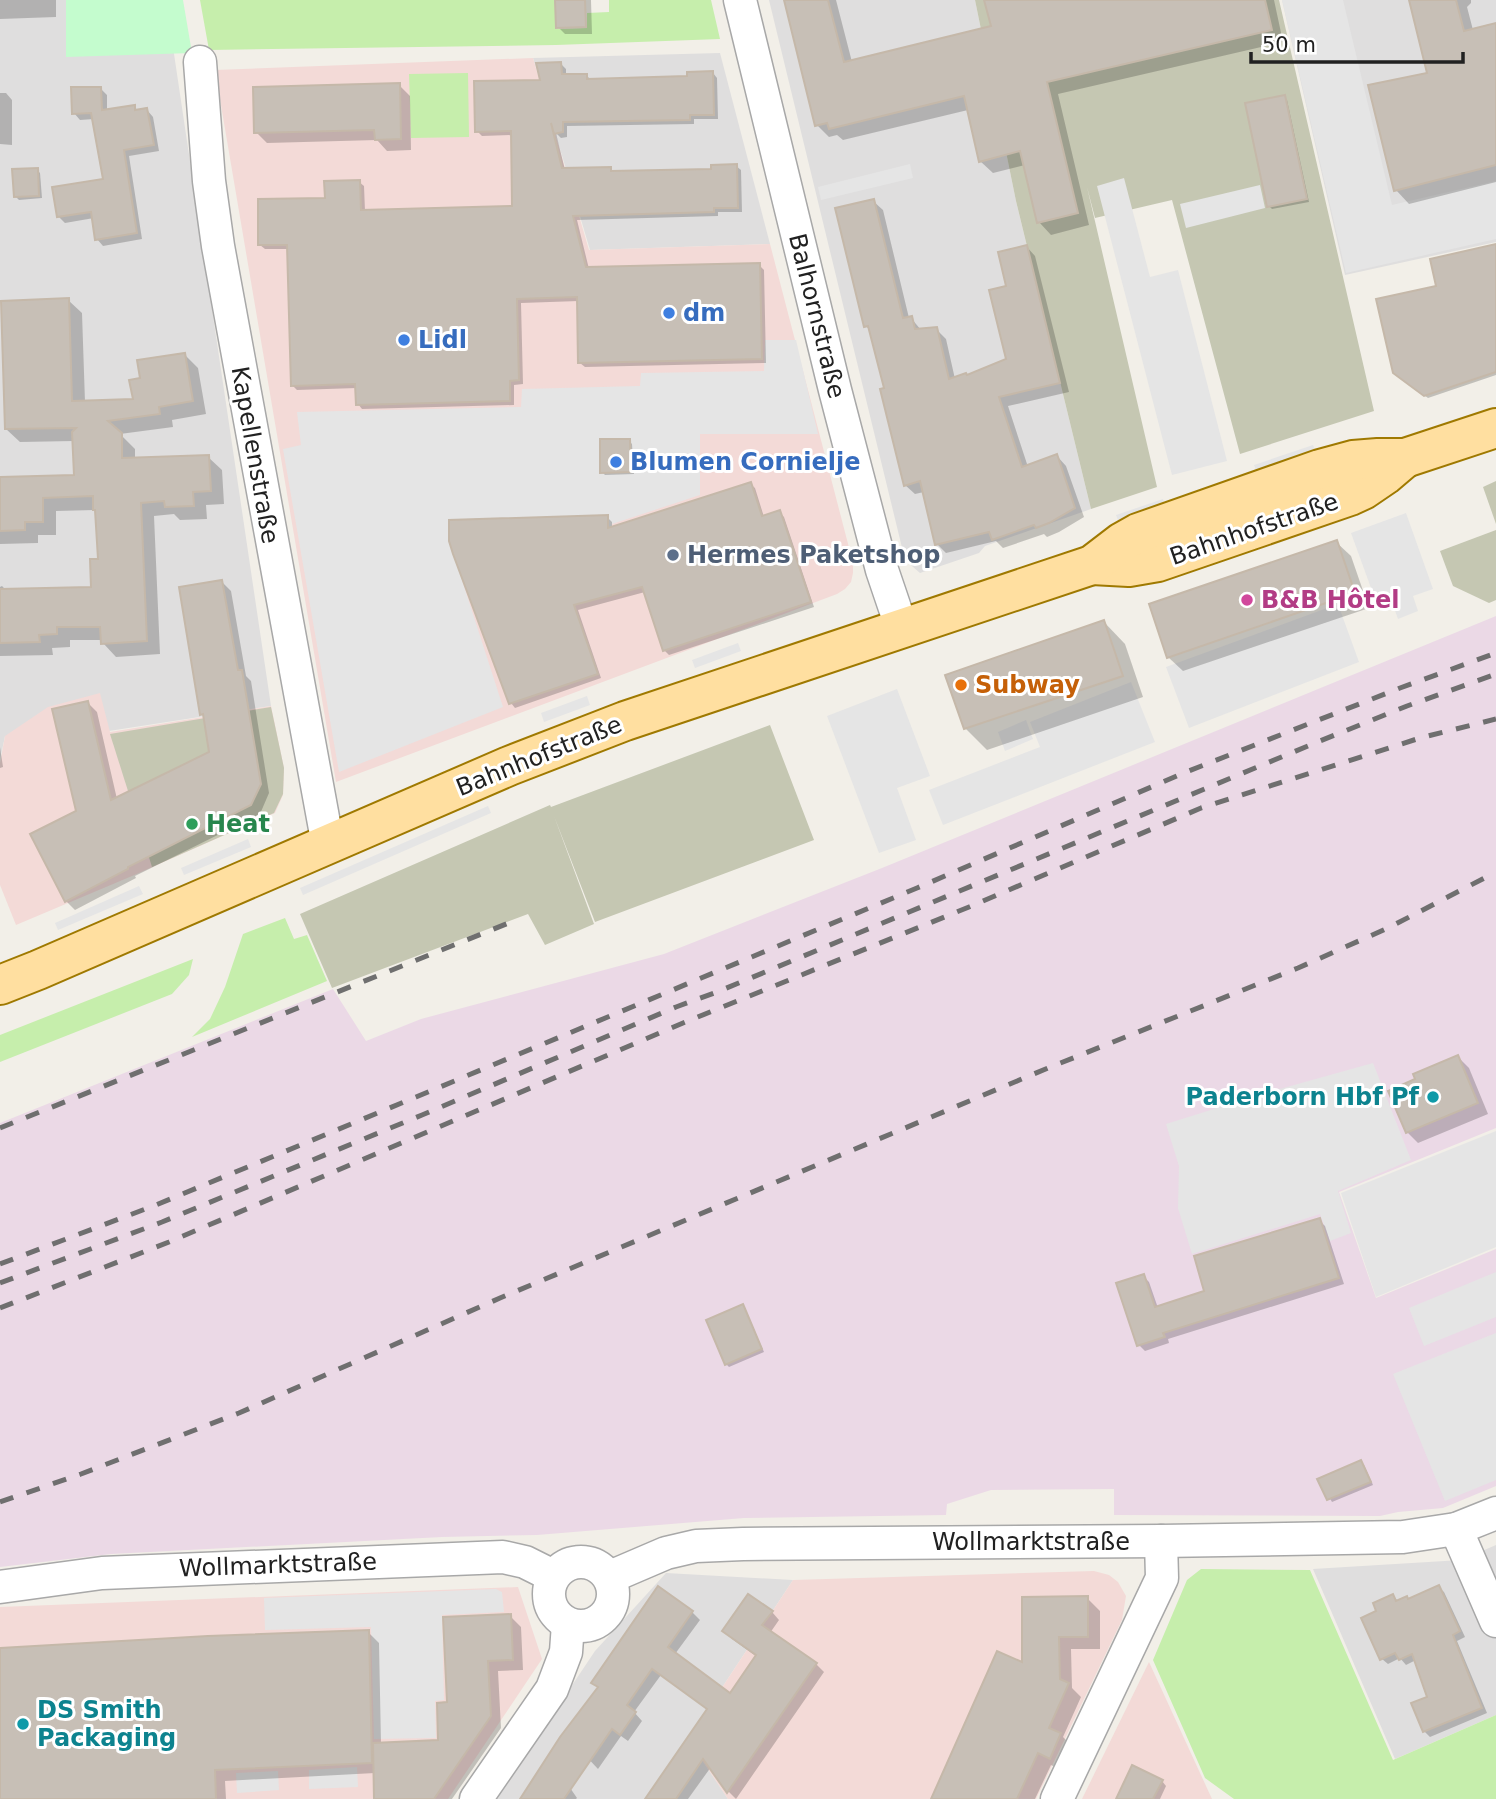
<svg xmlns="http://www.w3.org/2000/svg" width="1496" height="1799" font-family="'DejaVu Sans',sans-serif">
<rect width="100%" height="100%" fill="#f2efe8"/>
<g fill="#dfdede">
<path d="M0,0H166L271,706L109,731L5,736L0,760Z"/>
<path d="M769,0H975L1016,201L1091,509L985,546L979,553L920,573L905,560Z"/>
<path d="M1282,0H1496V242L1345,275Z"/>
<path d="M720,53L770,244L590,250L533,58Z"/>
<path d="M1496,1545V1715L1395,1759L1313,1569L1461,1560Z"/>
<path d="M666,1573L793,1580L688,1739L728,1799H496L595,1651Z"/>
</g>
<g fill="#f3dad7">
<path d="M533,58L589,250L770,244L853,563V573L851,582L845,589L837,594L336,782L215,70Z"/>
<path d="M100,693L110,732L271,706L284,768L283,795L275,813L132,876L16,925L0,885V763L5,736L48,707Z"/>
<path d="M1094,1571L1109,1575L1118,1582L1126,1596L1122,1620L1036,1799H728L688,1739L793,1580Z"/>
<path d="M518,1587L542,1659L448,1799H0V1607Z"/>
<path d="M1149,1662L1212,1799H1082Z"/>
</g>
<path fill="#ebd9e6" d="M1496,616V1128L1339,1192L1376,1298L1496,1249V1486L1443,1508L1398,1512L1380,1516L1114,1515V1489L991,1490L947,1504L946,1515L744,1518L537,1535L442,1537L111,1554L0,1567V1123L333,989L366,1041L421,1019L664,954L882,868Z"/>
<g fill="#c5c7b2">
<path d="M975,0H1279L1374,411L1240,454L1172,200L1095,218L1087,187L1157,487L1091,509L1016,201Z"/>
<path d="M1496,481V524L1483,487Z"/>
<path d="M1496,530V600L1489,603L1453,586L1440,551Z"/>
<path d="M271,707L284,768L283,794L274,813L152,867L110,734Z"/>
<path d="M770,725L814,840L595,922L554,816L594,924L545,945L528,914L332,988L300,914L550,805L551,807Z"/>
</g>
<g fill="#c6eeac">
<path d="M200,0H555L556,29L587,28V13L609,12V0H711L720,39L556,45L209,50Z"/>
<path d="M468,73L469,137L411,138L409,74Z"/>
<path d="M285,918L294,939L307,935L327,981L192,1037L210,1019L225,987L243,934Z"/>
<path d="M193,959L189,975L172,994L0,1062V1035Z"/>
<path d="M1201,1569L1310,1570L1393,1760L1496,1715V1799H1234L1205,1778L1153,1660L1187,1580Z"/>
</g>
<path fill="#c4fcce" d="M66,0H183L192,53L66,57Z"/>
<g fill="#e5e5e5">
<path d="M1282,0H1343L1392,205L1496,181V239L1346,273Z"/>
<path d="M910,164L913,178L821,200L818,187Z"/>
<path d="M1124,178L1150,277L1178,270L1227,461L1172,475L1097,186Z"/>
<path d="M1260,185L1265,208L1186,228L1180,204Z"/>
<path d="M765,340H796L818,434H700V495L612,524V537L450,543L503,707L339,772L283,449L301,445L297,412L521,407L522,389L640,386L641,373L764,371Z"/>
<path d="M1313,445L1317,456L1258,476L1254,465Z"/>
<path d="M1163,499L1165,507L1119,523L1116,515Z"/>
<path d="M1406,513L1433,589L1413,596L1418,611L1398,619L1393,605L1379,610L1351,533Z"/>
<path d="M1338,604L1359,662L1189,728L1166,667Z"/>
<path d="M738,643L741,651L695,668L692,660Z"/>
<path d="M1131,682L1155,742L943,825L929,790L1040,747L1030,722Z"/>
<path d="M897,689L930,776L897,788L916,840L879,853L827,716Z"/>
<path d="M587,696L590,705L544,722L541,713Z"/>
<path d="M1026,720L1033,739L1005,751L998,732Z"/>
<path d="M488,806L491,813L303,895L300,888Z"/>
<path d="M248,839L251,847L184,875L181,868Z"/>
<path d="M139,886L143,894L58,930L55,923Z"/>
<path d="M1373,1063L1411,1160L1338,1191L1351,1233L1330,1241L1320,1214L1192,1254L1178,1208L1179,1166L1166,1124L1262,1094Z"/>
<path d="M1496,1131V1247L1376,1297L1341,1193Z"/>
<path d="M1496,1272V1317L1424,1346L1409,1308Z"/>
<path d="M1496,1333V1480L1445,1501L1393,1374Z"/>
<path d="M496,1589L502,1592L504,1612L442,1615L444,1700L435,1701L436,1738L374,1739L371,1627L265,1630L264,1598Z"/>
<path d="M357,1767L358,1787L309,1789V1770Z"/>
<path d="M278,1771L279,1790L237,1793L236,1773Z"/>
</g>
<g fill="#0003">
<path d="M0,0H56V17L0,19Z"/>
<path d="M557,0H591L592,34H565L558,27Z"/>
<path d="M786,0H836L852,62L993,27L986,0H1274L1283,42L1058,94L1089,225L1051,235L1039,222L1025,165L993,173L980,161L968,110L843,140L837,135L829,137L817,125Z"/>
<path d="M1411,0H1471V3L1467,7L1473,30L1496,25V182L1409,204L1396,190L1430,74Z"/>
<path d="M561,64L566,69V76H587L591,80L689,78L713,73L717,78L718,119H694V124L567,126V137L561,138L556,133L565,170L610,169L614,173L712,171L736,166L741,170L742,212H718V216L577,220L589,269L759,265L764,270L766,363L585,367L580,363L579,301L521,303L523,384L514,385V405L362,409L358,404L357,388L297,390L292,385L289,249H265L260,245L327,200L359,182L364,186L365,211L513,208V135L482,136L477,131L542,81Z"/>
<path d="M399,85L410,96L411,150L387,151L377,140L267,143L256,132Z"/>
<path d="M100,88L107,95V111L134,107L139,111L147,110L153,117L159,151L129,156L142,239L103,246L97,239L94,218L65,223L58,216L105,181L94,119L80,120L74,113Z"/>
<path d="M0,93H6L12,100V145L0,144Z"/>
<path d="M1284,97L1287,100L1309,202L1272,209L1269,206Z"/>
<path d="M37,170L40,173L42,198L19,200L16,197Z"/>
<path d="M873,201L883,210L909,318H911L921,330L936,329L946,339L955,379L967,377L1008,360V287L1026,246L1035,256L1069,392L1008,406L1028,467L1057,456L1066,466L1084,517L1059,532L1047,537L1044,534L1003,548L996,541L946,553L937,544L924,492L915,494L905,485L886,389L872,332L866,326Z"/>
<path d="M1496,246V375L1428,398L1398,376L1438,287Z"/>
<path d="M68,300L82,313L85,402L135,401L142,379L184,354L198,368L206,414L172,420L173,427L120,434L135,449V459L208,457L222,470L224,504L206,505L207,519L180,520L174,514L154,516L160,654L116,657L103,643L102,640H70V647L52,648L53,655L0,656V587L2,586L7,591L93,589L100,560L95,510L56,511V535H38V543L0,544V479L76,476L74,441L20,442L6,429Z"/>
<path d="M629,441L632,444L634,474L605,475L602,472Z"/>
<path d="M750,484L755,488L764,517L779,512L784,517L814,607L669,655L664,650L645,592L578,610L601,678L515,708L511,703L455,553L607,517L612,522V529Z"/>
<path d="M1336,542L1351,556L1369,608L1183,671L1168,657Z"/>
<path d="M222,582L231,591L246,676L251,681L269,793L260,814L135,876L136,878L75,910L66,901L78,812L88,703L97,712L117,799L211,753L205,717L202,714Z"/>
<path d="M1104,622L1125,644L1143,697L987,750L965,728Z"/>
<path d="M0,747L3,767L0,768Z"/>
<path d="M1458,1057L1469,1068L1488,1114L1418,1143L1407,1132L1418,1080Z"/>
<path d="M1319,1220L1325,1226L1344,1284L1168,1339L1169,1343L1145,1351L1139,1345L1143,1276L1149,1282L1158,1308L1207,1292Z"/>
<path d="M745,1310L764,1352L729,1367L726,1364Z"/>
<path d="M1361,1462L1364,1465L1373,1485L1332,1502L1319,1480Z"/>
<path d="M1438,1587L1444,1592L1465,1637L1457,1641L1487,1713L1430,1737L1424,1731L1429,1698L1416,1660L1406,1665L1400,1658L1388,1664L1382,1659L1378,1611L1393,1596L1399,1602L1409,1600Z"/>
<path d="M1087,1598L1100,1611V1649H1071L1072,1688L1081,1697L1063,1737L1073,1747L1063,1771L1051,1765L1035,1799H932L1024,1665Z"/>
<path d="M692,1612L700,1620L675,1654L730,1695L757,1657L732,1639L724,1631L772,1612L779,1620L770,1633L816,1664L824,1672L736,1799L728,1791L711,1767L688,1799H647L708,1710L661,1675L634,1712L642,1721L628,1741L621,1736L598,1769L566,1735Z"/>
<path d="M510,1616L521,1627L523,1670L498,1671L501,1728L452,1799H376L375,1773L225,1781L226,1799H0V1650L368,1632L379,1643L381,1744L440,1742L448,1704Z"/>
<path d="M555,1766L577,1798L576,1799H521Z"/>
<path d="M1162,1781L1166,1786L1160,1799H1118Z"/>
</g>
<g fill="#c7bfb6" stroke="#c5b8a9" stroke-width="2">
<path d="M555,0H585L586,27L556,28Z"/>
<path d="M784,0H828L844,62L991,26L984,0H1265L1272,30L1047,82L1078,213L1037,223L1020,151L979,162L964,96L829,129L827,123L815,126Z"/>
<path d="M1409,0H1456L1464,31L1496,23V165L1394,191L1368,85L1427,73Z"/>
<path d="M561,62L562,74H587V79L687,76V72L713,71L714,115H690V120L563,122V132L554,134L551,123L562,168L611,167V171L711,169V165L737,164L738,208H714V212L573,216L586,267L760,263L762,359L578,363L577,297L517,299L519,380L510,381V401L356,405L355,384L291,386L287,245H258V199L325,198L324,181L360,180L361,210L512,206L511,131L475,132L474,81L540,80L536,63Z"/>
<path d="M400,83L401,139L375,140L374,130L254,133L253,87Z"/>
<path d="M71,87H101L102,110L135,105V110L147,108L154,145L124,150L137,233L95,240L91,212L57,217L52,187L103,179L91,113L72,114Z"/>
<path d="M1285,95L1307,199L1267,207L1245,103Z"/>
<path d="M38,168L39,196L14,197L12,169Z"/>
<path d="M874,199L903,318L912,316L915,329L937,327L949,379L966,373L967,375L1006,359L989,290L1006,286L998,252L1027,245L1060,383L999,397L1022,467L1057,454L1075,508L1049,523L1036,528L1034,525L992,540L989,532L935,545L920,481L904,486L880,389L884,388L868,326L864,327L835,208Z"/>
<path d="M1496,244V372L1424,396L1393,373L1376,299L1436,286L1430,259Z"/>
<path d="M69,298L72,401L133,399L129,380L140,378L137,360L185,353L193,401L159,407L160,414L108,421L122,433V458L209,455L211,491L193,492L194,506L165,507L164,501L141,503L147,641L101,644L100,627H57V634L39,635L40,642L0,643V589L91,587L90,559H98L95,510H93V496L43,498V522H25V530L0,531V477L74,475L72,432L76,428L5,429L1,301Z"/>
<path d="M600,439H630L631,472L600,473Z"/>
<path d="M751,482L762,516L780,510L811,602L663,651L642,587L574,605L598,674L509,704L453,554L449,541V520L608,515V528Z"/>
<path d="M1337,540L1355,593L1167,658L1149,604Z"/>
<path d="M222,580L238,670H242L261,784L251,805L128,867V869L65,902L30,834L76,811L52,709L88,701L111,800L209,752L203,714L200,715L179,587Z"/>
<path d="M1104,620L1123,676L964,729L945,675Z"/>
<path d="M1458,1055L1478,1103L1406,1133L1388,1091L1415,1079L1413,1074Z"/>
<path d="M1320,1218L1339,1278L1163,1333L1165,1337L1137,1346L1116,1283L1144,1274L1155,1307L1204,1291L1194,1256Z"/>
<path d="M743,1304L762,1349L725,1365L706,1320Z"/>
<path d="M1361,1460L1371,1482L1327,1500L1317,1479Z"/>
<path d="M1439,1585L1460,1631L1453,1635L1482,1708L1423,1732L1411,1703L1427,1697L1412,1654L1399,1660L1395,1653L1380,1660L1361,1618L1376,1611L1373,1603L1393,1594L1396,1601L1407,1596L1408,1599Z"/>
<path d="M658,1586L693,1611L668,1647L730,1693L756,1655L722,1631L748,1594L773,1611L762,1625L817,1663L727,1793L703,1759L676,1799H645L707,1709L652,1669L627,1705L636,1712L620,1735L612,1729L564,1799H520L560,1737L598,1687L591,1683Z"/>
<path d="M1088,1596V1637H1059L1060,1679L1069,1683L1049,1728L1061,1733L1050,1759L1038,1753L1017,1799H931L997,1651L1022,1662V1597Z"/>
<path d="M511,1614L513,1660L488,1661L491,1716L434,1799H374L373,1743L438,1740L437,1703L447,1702L443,1617Z"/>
<path d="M369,1630L372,1763L215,1770L216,1799H0V1648L208,1636Z"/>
<path d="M1132,1765L1163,1780L1153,1799H1116Z"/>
</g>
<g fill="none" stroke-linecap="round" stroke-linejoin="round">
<g stroke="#a8a8a8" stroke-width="35">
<g id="minor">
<path d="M740,0L835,390L882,570L902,629"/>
<path d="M200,62L209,181L218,246L328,845"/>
<path d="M1456,1529L1496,1621"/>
<circle cx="581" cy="1594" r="32"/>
<path d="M610,1577L666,1553L696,1546L743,1544L1161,1541L1403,1537L1456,1529L1496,1513"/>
<path d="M0,1587L102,1573L503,1557L525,1562L553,1576"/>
<path d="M476,1799L552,1689L566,1652L568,1624"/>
<path d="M1057,1799L1162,1578L1161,1541"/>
</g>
</g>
<g stroke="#9f7900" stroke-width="42">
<g id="major">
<path d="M1092,565L1129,567L1158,562L1350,496L1363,490L1385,475L1405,458"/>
<path d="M0,985L38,970L509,766L625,721L1092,565L1122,542L1138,533L1320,469L1353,460L1378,458H1405L1496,428"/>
</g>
</g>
<use href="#minor" stroke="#fff" stroke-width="32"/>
<use href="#major" stroke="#ffdfa0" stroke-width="38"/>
<g stroke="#6f6f6f" stroke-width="5" stroke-dasharray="14 14" stroke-linecap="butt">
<path d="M0,1128L511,922"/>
<path d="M0,1264L156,1205L416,1097L917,888L1186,772L1400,688L1496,653"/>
<path d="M0,1283L162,1222L422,1115L676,1007L717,992L1315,743L1407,706L1496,674"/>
<path d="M0,1308L169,1242L683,1023L969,907L1201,808L1420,738L1496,719"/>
<path d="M0,1502L81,1474L239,1413L500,1298L1048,1068L1298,968L1388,928L1496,872"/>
</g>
</g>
<g fill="#3f7fe0" stroke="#fff" stroke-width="2.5">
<circle cx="669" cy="313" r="7"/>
<circle cx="404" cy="340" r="7"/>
<circle cx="616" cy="462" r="7"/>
</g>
<circle fill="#5c6f8a" stroke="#fff" stroke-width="2.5" cx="673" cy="555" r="7"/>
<circle fill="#d1479c" stroke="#fff" stroke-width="2.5" cx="1247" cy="600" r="7"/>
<circle fill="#e8710a" stroke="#fff" stroke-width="2.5" cx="961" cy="685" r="7"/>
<circle fill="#2e9e5b" stroke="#fff" stroke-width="2.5" cx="192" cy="824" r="7"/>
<g fill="#0f9aa8" stroke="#fff" stroke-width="2.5">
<circle cx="1433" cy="1097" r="7"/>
<circle cx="23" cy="1724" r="7"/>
</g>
<g text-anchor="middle" stroke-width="6" stroke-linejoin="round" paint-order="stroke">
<g font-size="24" font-weight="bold" fill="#366cbe" stroke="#fff" text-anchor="start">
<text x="683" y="321">dm</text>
<text x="418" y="348">Lidl</text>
<text x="630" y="470">Blumen Cornielje</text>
</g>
<g font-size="24" fill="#212121" stroke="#fff">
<text transform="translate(817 316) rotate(76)" y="8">Balhornstraße</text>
<text transform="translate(255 455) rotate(80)" y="8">Kapellenstraße</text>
<text transform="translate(1254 529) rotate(-19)" y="8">Bahnhofstraße</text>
<text transform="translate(539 756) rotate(-22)" y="8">Bahnhofstraße</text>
<text x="1031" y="1550">Wollmarktstraße</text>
<text transform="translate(278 1565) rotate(-2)" y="8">Wollmarktstraße</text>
</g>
<g font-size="24" font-weight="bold" fill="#4e5e75" stroke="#fff" text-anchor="start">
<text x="687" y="563">Hermes Paketshop</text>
</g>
<g font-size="24" font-weight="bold" fill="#b23c85" stroke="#fff" text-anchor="start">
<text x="1261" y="608">B&amp;B Hôtel</text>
</g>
<g font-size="24" font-weight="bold" fill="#c56008" stroke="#fff" text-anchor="start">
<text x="975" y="693">Subway</text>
</g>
<g font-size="24" font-weight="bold" fill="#27864d" stroke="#fff" text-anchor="start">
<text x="206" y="832">Heat</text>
</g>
<g font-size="24" font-weight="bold" fill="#0d838f" stroke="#fff" text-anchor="end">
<text x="1419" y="1105">Paderborn Hbf Pf</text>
<text x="37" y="1718" text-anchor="start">DS Smith<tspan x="37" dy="28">Packaging</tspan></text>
</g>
</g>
<path d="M1251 52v10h212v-10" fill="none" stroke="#212121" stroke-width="3.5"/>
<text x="1262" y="52" font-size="21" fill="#212121" stroke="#ffffff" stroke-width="5" paint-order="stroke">50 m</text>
</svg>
